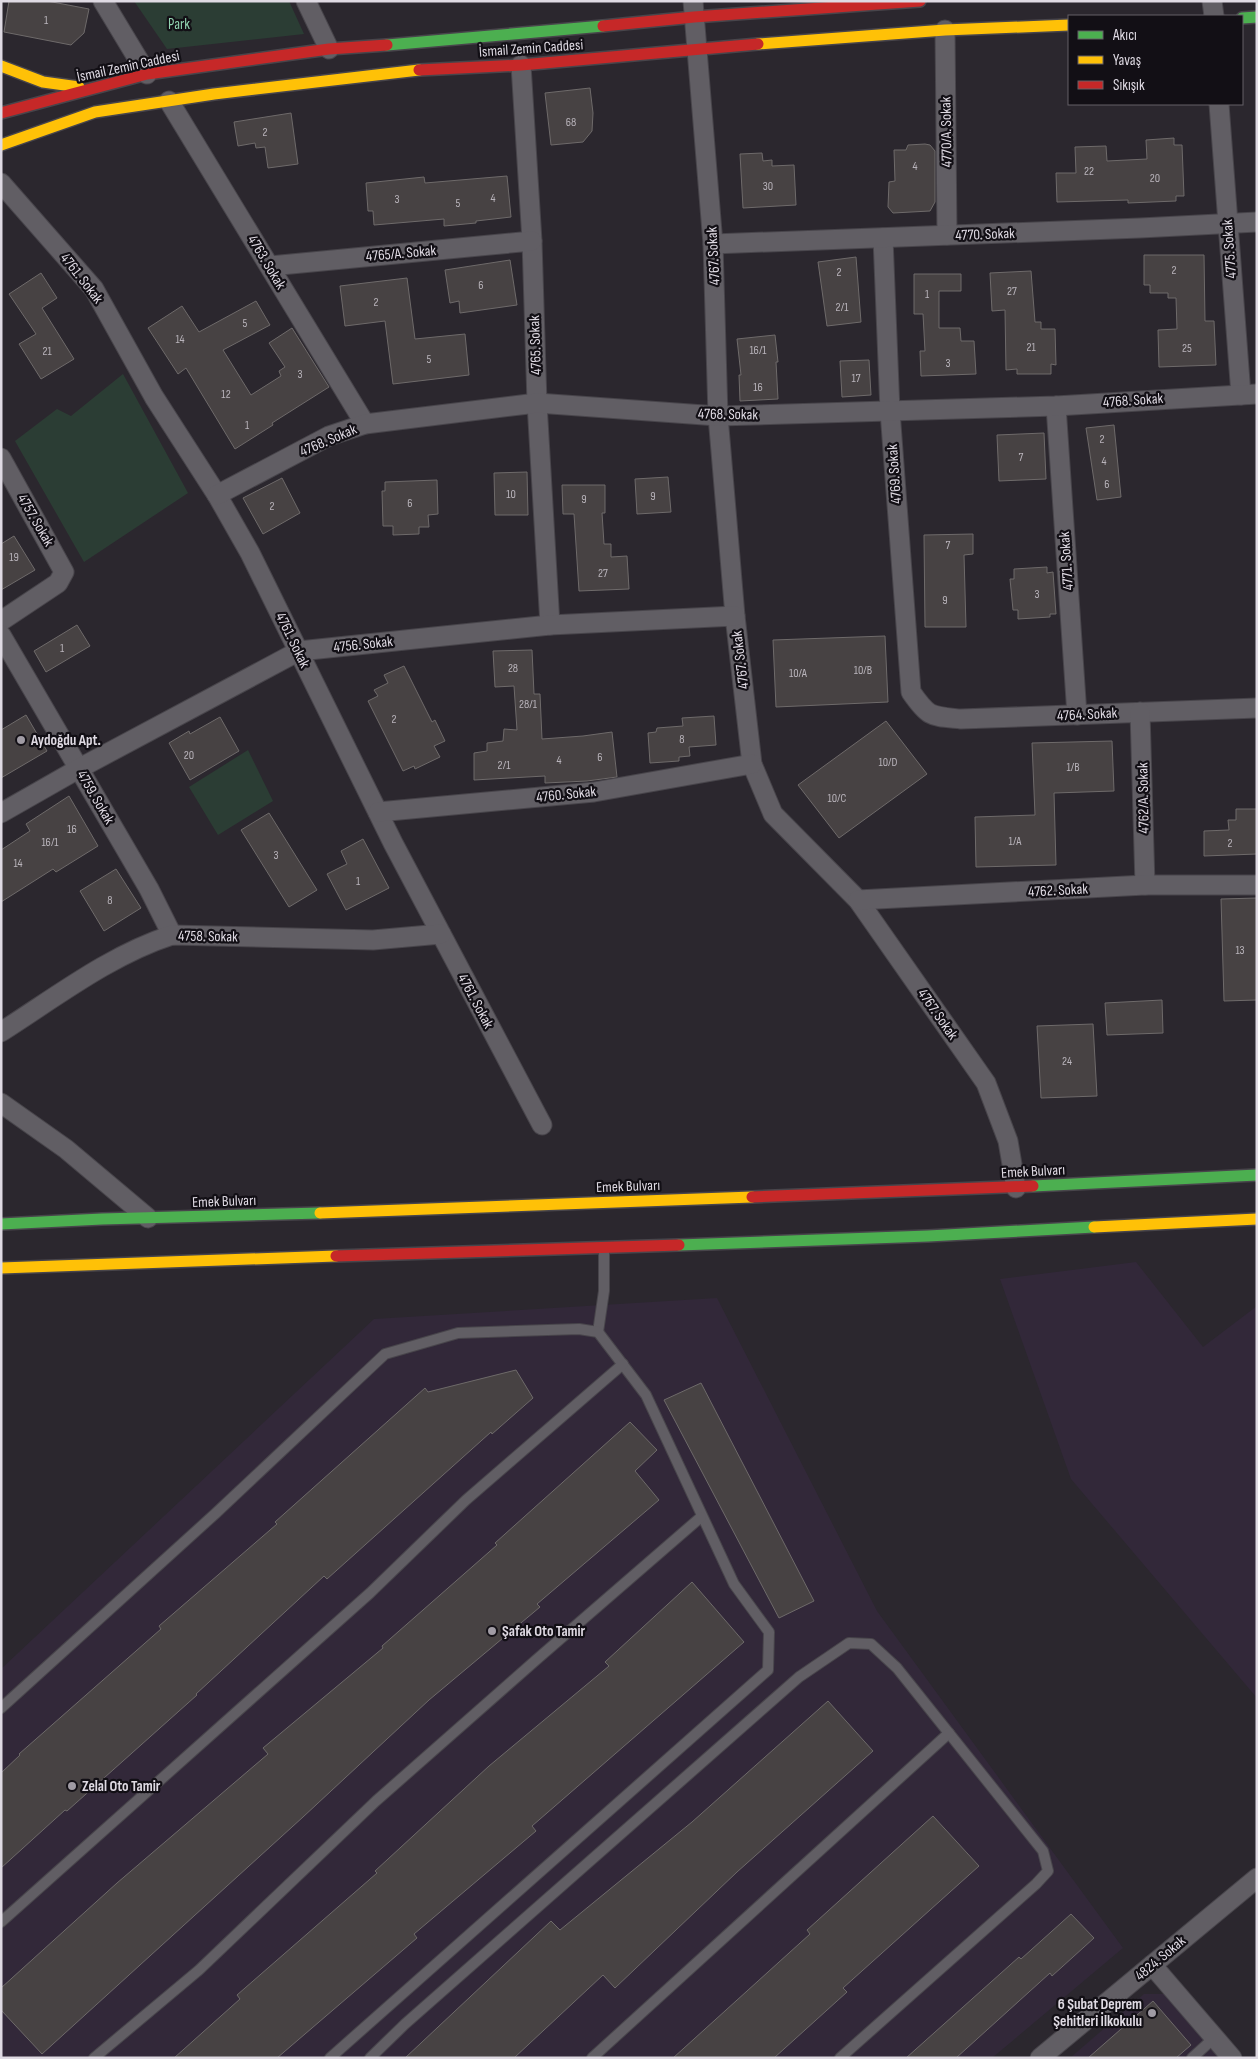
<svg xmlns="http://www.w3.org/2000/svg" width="1258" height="2059" font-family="'Sofia Sans Condensed',sans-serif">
<rect width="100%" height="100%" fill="#2b272e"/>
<g fill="#322839">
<path d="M1136,1262L1203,1347L1257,1306V1698L1071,1479L1000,1279Z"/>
<path d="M717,1298L877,1611L1123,1948L992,2058H1V1669L374,1319Z"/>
<path d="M1144,1994H1166L1219,2058H1070Z"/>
</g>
<g fill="#2b3d34">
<path d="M134,1H289L304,34L167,49Z"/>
<path d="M123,374L188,493L84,562L15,441L57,409L71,416Z"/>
<path d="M248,750L273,801L218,835L189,787Z"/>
</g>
<g fill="#474243" stroke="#6e6a6a">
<path d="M9,1H47L89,9L84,33L71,45L4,32Z"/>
<path d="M590,88L593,113L592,131L583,142L551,145L545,93Z"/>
<path d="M291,113L298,164L268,168L265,147L256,148L255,143L238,146L234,122Z"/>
<path d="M1174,138V145H1182L1184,196H1176V201L1128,203V200L1057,202L1056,173H1076L1075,147L1106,146L1107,161L1147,159L1146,140Z"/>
<path d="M925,144L930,145L935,151V202L930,211L893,213L888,207L889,182L895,181L894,150H906L908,145Z"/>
<path d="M762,153L763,161L772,160V166L794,165L796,205L743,208L740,154Z"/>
<path d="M507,176L511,217L476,221V223L444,226V219L374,225L373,211H368L366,183L424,177L425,183Z"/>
<path d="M1144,255H1204L1205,321H1214L1216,365L1159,367L1158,330L1177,329L1176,298H1168V293H1150V285H1144Z"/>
<path d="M856,257L861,322L827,326L818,262Z"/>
<path d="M510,260L517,305L460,313L459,301L450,303L445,270Z"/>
<path d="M1031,271L1035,322H1041V329H1055L1056,365L1051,364V374H1017V369L1006,370L1005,310L992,311L990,273Z"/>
<path d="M41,273L57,298L42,308L74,359L41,379L19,344L36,334L9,294Z"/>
<path d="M914,274H961V291H939V328H960L961,341H974L976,374L921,376L920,351H925L923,314H914Z"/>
<path d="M407,278L415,339L465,334L469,375L393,384L385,321L345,326L340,286Z"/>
<path d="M256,301L270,325L223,350L251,395L281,376L279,371L285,367L269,343L292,328L329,387L272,423L273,425L235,449L186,368L178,374L148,328L182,306L199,332Z"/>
<path d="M775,335L778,362H776L778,399L740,401L739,375H741L737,339Z"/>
<path d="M869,360L871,395L842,397L840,361Z"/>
<path d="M1114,425L1121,497L1097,500L1086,428Z"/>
<path d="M1044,433L1046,479L999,481L997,435Z"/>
<path d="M527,472L528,515H495L494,473Z"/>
<path d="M668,477L671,512L637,514L635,479Z"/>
<path d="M282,478L300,513L263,534L243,498Z"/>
<path d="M437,480L438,514L428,515L429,527H419V534L393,535V526H383L382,491H385V482Z"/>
<path d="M562,485H605V513H602L604,544H611V557L627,556L629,589L579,591L574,514H563Z"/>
<path d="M973,534V554L964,555L966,627H925L924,535Z"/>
<path d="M14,536L35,570L1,590V544Z"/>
<path d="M1047,567V573L1053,572L1056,614H1050V617L1018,619V610H1013L1010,579H1014V569Z"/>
<path d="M77,625L90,646L46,672L34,651Z"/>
<path d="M885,636L888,702L776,707L773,640Z"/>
<path d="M532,650L534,694H540L542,739L583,736L612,732L617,777L587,781L545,783V776L474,780V753L487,751V743L503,741L504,729L517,730L514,686L495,687L493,651Z"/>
<path d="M404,666L432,722L435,720L445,741L434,746L440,757L415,769L414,766L403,771L368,701L378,696L374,690L388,683L384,675Z"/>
<path d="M26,715L47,751L1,778V730Z"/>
<path d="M714,716L716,745L689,747L690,756L679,757V761L650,763L648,733L656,732L657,728L683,726L682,718Z"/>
<path d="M220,717L239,751L190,780L169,743L189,731L190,734Z"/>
<path d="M886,721L927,774L839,838L798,785Z"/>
<path d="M1112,741L1114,791L1054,793L1056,865L976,867L975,817L1035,815L1032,743Z"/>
<path d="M69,796L98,846L56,872L53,869L1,902V850L30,831L26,824Z"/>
<path d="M1236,809H1257V854L1204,856V831L1229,830L1228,820H1236Z"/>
<path d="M269,813L317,890L289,907L241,830Z"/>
<path d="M363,839L389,888L346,910L327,874L347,864L341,851Z"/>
<path d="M116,869L141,908L104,931L80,891Z"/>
<path d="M1257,898V1000L1224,1001L1221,899Z"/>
<path d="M1162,1000L1163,1033L1107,1035L1105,1003Z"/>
<path d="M1093,1024L1097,1096L1041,1098L1037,1026Z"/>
<path d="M516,1370L533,1398L492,1434L491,1432L327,1579L324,1576L196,1694L197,1695L67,1811L65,1810L1,1868V1773L20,1755L19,1754L161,1629L159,1626L277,1524L275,1522L425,1388L428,1392Z"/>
<path d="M701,1383L814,1601L779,1618L664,1400Z"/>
<path d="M630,1422L657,1450L635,1471L659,1500L537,1604L540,1607L429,1700L303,1817L42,2054L1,2010V1988L117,1883L268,1754L263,1748L383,1648L382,1646L497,1545L495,1543Z"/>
<path d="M692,1582L744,1642L532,1826L536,1831L414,1934L417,1938L277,2058H174L240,1999L237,1995L377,1873L375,1871L489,1766L609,1666L605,1662Z"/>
<path d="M828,1701L873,1751L737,1872L615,1988L603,1975L514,2058H405L551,1921L560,1930L692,1822Z"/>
<path d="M933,1816L979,1866L843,1988L847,1992L774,2058H673L810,1934L807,1930Z"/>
<path d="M1071,1914L1094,1938L1052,1976L1050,1973L956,2058H906L1019,1957L1021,1959Z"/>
<path d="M1153,2001L1191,2045L1176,2058H1088Z"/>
</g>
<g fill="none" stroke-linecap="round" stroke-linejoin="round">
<g stroke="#48454b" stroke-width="12">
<g id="lane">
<path d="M598,1332L604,1291V1248"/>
<path d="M1,1708L216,1513L385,1354L458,1333L579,1329L598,1332L646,1395L734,1584L769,1632L768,1670L330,2058"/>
<path d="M1,1922L370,1593L466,1500L623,1364"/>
<path d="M94,2058L199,1970L376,1801L536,1660L701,1517"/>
<path d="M370,2058L405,2024L799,1677L849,1643L871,1644L897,1668L1043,1851L1048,1871L1036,1884L840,2058"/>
<path d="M592,2058L949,1733"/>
<path d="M1192,2058L1214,2038"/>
</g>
</g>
<g stroke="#48454b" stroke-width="21">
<g id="street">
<path d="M103,1L147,74"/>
<path d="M306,1L329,49"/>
<path d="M693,1L713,244L718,416L735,616L752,764L773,814L858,900L986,1083L1008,1141L1016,1188"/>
<path d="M1212,1L1214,16"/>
<path d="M945,30L947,235"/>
<path d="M521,65L532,241L537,403L550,625"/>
<path d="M169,101L365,424"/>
<path d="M1219,104L1241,395"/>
<path d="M1,183L94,289L154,397L217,495L250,553L393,843L542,1125"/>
<path d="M883,238L890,411L911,692C929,718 931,716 961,719L1257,708"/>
<path d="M713,244L1140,228L1257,222"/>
<path d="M270,266L532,241"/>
<path d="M1056,406L1077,715"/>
<path d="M1,458L64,572L58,583L1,621"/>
<path d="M217,495L329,436L365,424L537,403L718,416L1056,406L1257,394"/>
<path d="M1,635L149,889L172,935"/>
<path d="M1140,712L1145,885"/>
<path d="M378,812L594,792L752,764"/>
<path d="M1,813L80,768L299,651L550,625L735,616"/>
<path d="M858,900L1145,885H1257"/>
<path d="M1,1032C56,997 110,955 172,935L373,940L441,934"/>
<path d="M1,1103L66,1149L148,1218"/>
<path d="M1152,1965L1232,2058"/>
<path d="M1040,2058L1257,1878"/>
</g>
</g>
<g stroke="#48454b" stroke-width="14">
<g id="fast">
<path d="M1242,18L1257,17"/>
<path d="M387,45L603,26"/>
<path d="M1033,1186L1257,1175"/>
<path d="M1,1224L102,1219L320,1213"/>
<path d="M679,1245L928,1236L1094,1227"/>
</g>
</g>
<g stroke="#48454b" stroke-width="14">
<g id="slow">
<path d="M758,44L945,30L1069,25"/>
<path d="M1,66L43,82L79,87"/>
<path d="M1,145L95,112L214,94L419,70"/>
<path d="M320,1213L752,1197"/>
<path d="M1094,1227L1257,1219"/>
<path d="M1,1268L336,1256"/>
</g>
</g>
<g stroke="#48454b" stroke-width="14">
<g id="jam">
<path d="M603,26L694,17L920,1"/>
<path d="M419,70L521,65L758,44"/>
<path d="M1,113L147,74L329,49L387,45"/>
<path d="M752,1197L1033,1186"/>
<path d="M336,1256L679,1245"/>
</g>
</g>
<use href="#lane" stroke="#615e64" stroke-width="10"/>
<use href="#street" stroke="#615e64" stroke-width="19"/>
<use href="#fast" stroke="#4caf50" stroke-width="11"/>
<use href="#slow" stroke="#ffc107" stroke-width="11"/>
<use href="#jam" stroke="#c62828" stroke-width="11"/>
</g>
<g fill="#a09ba4" stroke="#120f15" stroke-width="2">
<circle cx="21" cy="740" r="5"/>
<circle cx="492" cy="1631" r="5"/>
<circle cx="72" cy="1786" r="5"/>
<circle cx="1152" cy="2013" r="5"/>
</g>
<g text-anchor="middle" stroke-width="4.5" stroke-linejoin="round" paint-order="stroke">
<g font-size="12" fill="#b9b4bb">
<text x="46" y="24">1</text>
<text x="571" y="126">68</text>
<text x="265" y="136">2</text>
<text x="915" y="170">4</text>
<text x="1089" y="175">22</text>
<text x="1155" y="182">20</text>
<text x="768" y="190">30</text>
<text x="493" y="202">4</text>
<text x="397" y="203">3</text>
<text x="458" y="207">5</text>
<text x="1174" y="274">2</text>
<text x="839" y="276">2</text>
<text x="481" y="289">6</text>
<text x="1012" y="295">27</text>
<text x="927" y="298">1</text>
<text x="376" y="306">2</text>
<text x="842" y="311">2/1</text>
<text x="245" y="327">5</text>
<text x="180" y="343">14</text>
<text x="1031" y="351">21</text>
<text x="1187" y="352">25</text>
<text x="758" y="354">16/1</text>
<text x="47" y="355">21</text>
<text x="429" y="363">5</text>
<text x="948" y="367">3</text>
<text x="300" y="378">3</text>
<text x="856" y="382">17</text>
<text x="758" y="391">16</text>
<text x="226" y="398">12</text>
<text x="247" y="429">1</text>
<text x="1102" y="443">2</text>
<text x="1021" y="461">7</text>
<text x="1104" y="465">4</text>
<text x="1107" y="488">6</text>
<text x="511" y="498">10</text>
<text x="653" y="500">9</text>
<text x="584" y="503">9</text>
<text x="410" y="507">6</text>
<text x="272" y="510">2</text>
<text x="948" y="549">7</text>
<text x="14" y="561">19</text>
<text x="603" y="577">27</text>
<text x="1037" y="598">3</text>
<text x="945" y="604">9</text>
<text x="62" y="652">1</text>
<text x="513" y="672">28</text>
<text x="863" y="674">10/B</text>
<text x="798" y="677">10/A</text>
<text x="528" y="708">28/1</text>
<text x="394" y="723">2</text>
<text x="682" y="743">8</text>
<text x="189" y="759">20</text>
<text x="600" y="761">6</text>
<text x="559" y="764">4</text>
<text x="888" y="766">10/D</text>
<text x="504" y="769">2/1</text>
<text x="1073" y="771">1/B</text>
<text x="837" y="802">10/C</text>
<text x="72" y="833">16</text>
<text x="1015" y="845">1/A</text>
<text x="50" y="846">16/1</text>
<text x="1230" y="847">2</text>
<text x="276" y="859">3</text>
<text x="18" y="867">14</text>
<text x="358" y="885">1</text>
<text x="110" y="904">8</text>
<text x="1240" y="954">13</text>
<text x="1067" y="1065">24</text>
</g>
<g font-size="15" fill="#91d3b0" stroke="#120f15">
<text x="179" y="29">Park</text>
</g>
<g font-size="15" fill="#dfdae3" stroke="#120f15">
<text transform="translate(531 48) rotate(-4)" y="5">İsmail Zemin Caddesi</text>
<text transform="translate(128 66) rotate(-12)" y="5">İsmail Zemin Caddesi</text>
<text transform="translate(946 132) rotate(-91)" y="5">4770/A. Sokak</text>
<text transform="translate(985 234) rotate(-2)" y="5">4770. Sokak</text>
<text transform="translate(1229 249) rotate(-94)" y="5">4775. Sokak</text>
<text transform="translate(401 253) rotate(-5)" y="5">4765/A. Sokak</text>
<text transform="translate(713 256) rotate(-93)" y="5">4767. Sokak</text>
<text transform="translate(267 262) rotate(59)" y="5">4763. Sokak</text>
<text transform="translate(82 278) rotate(52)" y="5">4761. Sokak</text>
<text transform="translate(535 345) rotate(-92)" y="5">4765. Sokak</text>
<text transform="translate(1133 400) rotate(-4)" y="5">4768. Sokak</text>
<text transform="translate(728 414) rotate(1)" y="5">4768. Sokak</text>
<text transform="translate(328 440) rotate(-23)" y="5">4768. Sokak</text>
<text transform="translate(894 474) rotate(-94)" y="5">4769. Sokak</text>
<text transform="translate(36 520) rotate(60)" y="5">4757. Sokak</text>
<text transform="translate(1066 561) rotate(-94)" y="5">4771. Sokak</text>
<text transform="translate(293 640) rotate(64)" y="5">4761. Sokak</text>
<text transform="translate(363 644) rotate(-6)" y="5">4756. Sokak</text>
<text transform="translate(740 660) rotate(-97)" y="5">4767. Sokak</text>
<text transform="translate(1087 714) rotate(-3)" y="5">4764. Sokak</text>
<text transform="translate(566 794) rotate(-6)" y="5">4760. Sokak</text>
<text transform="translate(96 797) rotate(60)" y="5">4759. Sokak</text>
<text transform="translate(1143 798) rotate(-91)" y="5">4762/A. Sokak</text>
<text transform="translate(1058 890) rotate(-3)" y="5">4762. Sokak</text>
<text transform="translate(208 936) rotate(1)" y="5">4758. Sokak</text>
<text transform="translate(476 1001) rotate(62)" y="5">4761. Sokak</text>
<text transform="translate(938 1014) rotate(55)" y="5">4767. Sokak</text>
<text transform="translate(1033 1171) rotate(-3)" y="5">Emek Bulvarı</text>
<text transform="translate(628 1186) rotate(-2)" y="5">Emek Bulvarı</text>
<text transform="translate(224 1201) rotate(-2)" y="5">Emek Bulvarı</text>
<text transform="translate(1160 1958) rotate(-40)" y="5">4824. Sokak</text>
</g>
<g font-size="15" font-weight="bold" fill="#dfdae3" stroke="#120f15" text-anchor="start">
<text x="31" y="745">Aydoğdu Apt.</text>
<text x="502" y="1636">Şafak Oto Tamir</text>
<text x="82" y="1791">Zelal Oto Tamir</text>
<text x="1142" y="2009" text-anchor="end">6 Şubat Deprem<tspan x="1142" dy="17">Şehitleri İlkokulu</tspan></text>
</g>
</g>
<rect width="1258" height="2059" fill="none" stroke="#dfdae3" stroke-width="5"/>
<rect x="1068" y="15" width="175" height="90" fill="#120f15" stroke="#646067"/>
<rect x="1078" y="31" width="25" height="8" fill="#4caf50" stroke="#646067"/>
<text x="1113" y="40" font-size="15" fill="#dfdae3">Akıcı</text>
<rect x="1078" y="56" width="25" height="8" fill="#ffc107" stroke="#646067"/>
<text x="1113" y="65" font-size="15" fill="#dfdae3">Yavaş</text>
<rect x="1078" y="81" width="25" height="8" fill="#c62828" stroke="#646067"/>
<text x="1113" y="90" font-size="15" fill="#dfdae3">Sıkışık</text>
</svg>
